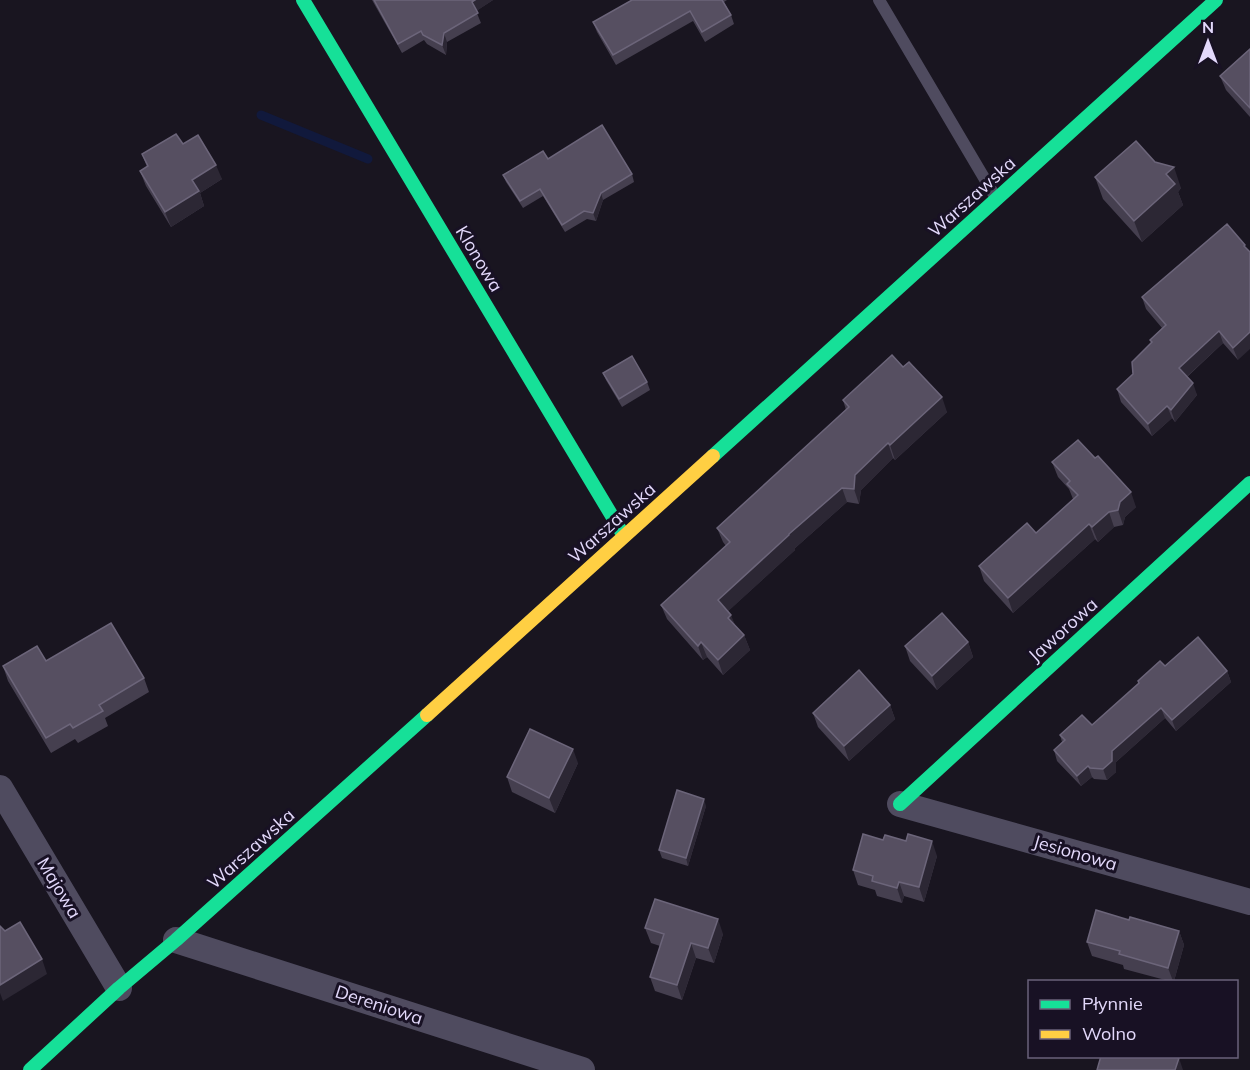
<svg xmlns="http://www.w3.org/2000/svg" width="1250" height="1070" font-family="Mulish,sans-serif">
<rect width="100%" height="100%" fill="#191520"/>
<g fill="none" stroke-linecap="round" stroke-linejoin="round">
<path stroke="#11193c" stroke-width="9" d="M261,115L368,159"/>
<path stroke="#4f4b5f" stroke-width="12" d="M879,0L996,198"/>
<g stroke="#4f4b5f" stroke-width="26">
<path d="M0,788L119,988"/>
<path d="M900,804L1250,902"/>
<path d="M176,940L582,1070"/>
</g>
<g stroke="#16e098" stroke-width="14">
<path d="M303,0L624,536"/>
<path d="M713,456L1216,0"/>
<path d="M900,804L1250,483"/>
<path d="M30,1070L119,988L176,940L427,715"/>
</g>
<path stroke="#ffcf43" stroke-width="14" d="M427,715L713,456"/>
</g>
<g fill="#453f4f">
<path d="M372,0H493L476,11L481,23L447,42L446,55L427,44L424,40L402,53Z"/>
<path d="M632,0H727L724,2L731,15L734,24L705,42L693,21L616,65L597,32L593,22Z"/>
<path d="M1250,49V117L1226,90L1220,76Z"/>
<path d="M183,144L222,179L200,193L204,206L171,227L146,186L140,171L147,167L142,154Z"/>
<path d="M548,159L632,174L634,182L603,200L596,221L587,219L565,232L543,196L523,208L506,182L503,175Z"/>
<path d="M1155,162L1181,188L1178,192L1183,205L1142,242L1103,199L1095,177Z"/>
<path d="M1227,224L1238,360L1223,343L1187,377L1197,395L1175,422L1172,418L1152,436L1121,402L1117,389L1133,374L1151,342L1150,340L1162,328L1146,309L1142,297Z"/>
<path d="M903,367L947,412L895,460L893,458L861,490L859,504L847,502L794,549L795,550L728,611L735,625L744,635L750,650L723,675L707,657L703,660L667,619L661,605L726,546L723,542L717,528L846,410L843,400Z"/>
<path d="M603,373L647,382L650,390L622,407L606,380Z"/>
<path d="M1052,462L1136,507L1125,517L1123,525L1114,527L1098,542L1095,539L1013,613L984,581L979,566L1036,533L1073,499L1069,489L1058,477Z"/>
<path d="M968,642L973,657L937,690L910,661L905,646Z"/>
<path d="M46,661L144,678L149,692L105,718L108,726L78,743L75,739L51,753L8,681L3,666Z"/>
<path d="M1165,666L1227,671L1231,682L1176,731L1165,718L1116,762V772L1107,780L1094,779L1092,777L1081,786L1057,761L1054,750L1062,742L1060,735L1092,725L1139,684L1138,681Z"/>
<path d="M890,705L895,719L849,761L818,727L813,713Z"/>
<path d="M578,763L555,813L512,792L507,777Z"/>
<path d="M706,806L688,866L662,858L659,850Z"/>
<path d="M937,856L924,902L904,896L902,903L877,896L875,890L858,885L853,870Z"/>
<path d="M1129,920L1179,931L1184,945L1174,981H1169L1124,969L1123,965L1092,956L1087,942Z"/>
<path d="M645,928L723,934L714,963L696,958L682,1000L655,991L650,977L660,946L651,943Z"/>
</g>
<g fill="#2c2734">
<path d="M475,0H493L475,12L472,2Z"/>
<path d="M444,33L447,42L446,55L442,45Z"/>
<path d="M216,165L222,179L200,193L204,206L171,227L165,212L192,180Z"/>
<path d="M1174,167L1181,188L1178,192L1183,205L1142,242L1134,221L1166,174Z"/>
<path d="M601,193L603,200L596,221L593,213Z"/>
<path d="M1219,331L1223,343L1183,380L1179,368Z"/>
<path d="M1250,332V349L1238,360L1233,348Z"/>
<path d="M1193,383L1197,395L1175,422L1171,410Z"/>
<path d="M942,397L947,412L895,460L890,445Z"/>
<path d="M1167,406L1172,418L1152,436L1148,424Z"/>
<path d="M888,443L893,458L861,490L859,504L854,489L855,475Z"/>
<path d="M842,488L847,502L794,549L795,550L724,615L718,600L789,534Z"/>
<path d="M1131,492L1136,507L1125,517L1123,525L1118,510L1120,502Z"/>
<path d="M1109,512L1114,527L1098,542L1092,527Z"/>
<path d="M1089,524L1095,539L1013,613L1008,598Z"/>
<path d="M731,615L737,630L728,618Z"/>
<path d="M744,635L750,650L723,675L718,660Z"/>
<path d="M701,642L707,657L703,660L698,646Z"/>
<path d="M968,642L973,657L937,690L932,676Z"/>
<path d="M1227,671L1231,682L1176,731L1172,720Z"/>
<path d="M890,705L895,719L849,761L844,746Z"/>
<path d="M1161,708L1165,718L1116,762V772L1107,780L1103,769L1112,751Z"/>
<path d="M573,749L578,763L555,813L549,798Z"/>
<path d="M1088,766L1092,777L1081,786L1077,776Z"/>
<path d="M704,799L706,806L688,866L686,858Z"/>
<path d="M932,841L937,856L924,902L919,887Z"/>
<path d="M899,882L904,896L902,903L897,888Z"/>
<path d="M718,919L723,934L714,963L708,948Z"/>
<path d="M1179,931L1184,945L1174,981H1173L1168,968Z"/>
<path d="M691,943L696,958L682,1000L677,985Z"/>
<path d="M42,959L47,974L3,1001L0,993V985Z"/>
<path d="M1179,1058L1183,1070H1175Z"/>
</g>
<g fill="#564f61" stroke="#6c657a" stroke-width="1.5">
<path d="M374,0H475L472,2L478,13L444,33L442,45L423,35L421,31L398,44Z"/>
<path d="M632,0H722L731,15L702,32L690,11L613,55L593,22Z"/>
<path d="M1250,49V108L1220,76Z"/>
<path d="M602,125L632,174L601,193L593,213L584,211L562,225L540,189L520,201L503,175L543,151L548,159Z"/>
<path d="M176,134L183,144L198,135L216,165L192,180L199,191L165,212L140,171L148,166L142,154Z"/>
<path d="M1136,141L1155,162L1174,167L1166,174L1175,184L1134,221L1095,177Z"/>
<path d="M1227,224L1245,245L1244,246L1250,252V332L1233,348L1219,331L1179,368L1193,383L1171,410L1167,406L1148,424L1117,389L1133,374L1132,362L1152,342L1150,340L1166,325L1142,297Z"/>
<path d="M892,355L903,367L909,362L942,397L890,445L888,443L855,475L854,489L842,488L789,534V535L718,600L731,615L728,618L744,635L718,660L701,642L698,646L661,605L730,542L717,528L849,407L843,400Z"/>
<path d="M632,356L647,382L619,399L603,373Z"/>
<path d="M1078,440L1095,458L1098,456L1131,492L1120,502L1118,510L1109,512L1092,527L1089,524L1008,598L979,566L1027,523L1036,533L1078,495L1067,484L1070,481L1052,462Z"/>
<path d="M942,613L968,642L932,676L905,646Z"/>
<path d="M111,623L144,678L99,705L103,711L73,728L70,724L46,738L3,666L37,646L46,661Z"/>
<path d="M1198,637L1227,671L1172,720L1161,708L1112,751V761L1103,769L1090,768L1088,766L1077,776L1054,750L1065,740L1060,735L1082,715L1092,725L1139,683L1138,681L1160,661L1165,666Z"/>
<path d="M859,670L890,705L844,746L813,713Z"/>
<path d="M530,729L573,749L549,798L507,777Z"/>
<path d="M677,790L704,799L686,858L659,850Z"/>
<path d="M863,834L883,840L885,835L906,841L908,834L932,841L919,887L899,882L897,888L872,881L873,876L853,870Z"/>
<path d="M655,899L718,919L708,948L691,943L677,985L650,977L664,934L645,928Z"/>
<path d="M1096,910L1129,920L1130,917L1179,931L1168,968L1119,954L1120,951L1087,942Z"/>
<path d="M20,922L42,959L0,985V926L5,931Z"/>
<path d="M1101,1056H1173L1179,1058L1175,1070H1097Z"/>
</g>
<g text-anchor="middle" stroke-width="6" stroke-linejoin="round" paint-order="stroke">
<g font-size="18" fill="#e3d9fb" stroke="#181124">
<text transform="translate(972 197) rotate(-42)" y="6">Warszawska</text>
<text transform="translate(479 259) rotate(59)" y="6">Klonowa</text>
<text transform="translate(612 523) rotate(-42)" y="6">Warszawska</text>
<text transform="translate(1063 630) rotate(-42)" y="6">Jaworowa</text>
<text transform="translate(251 849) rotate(-42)" y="6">Warszawska</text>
<text transform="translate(1075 853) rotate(16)" y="6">Jesionowa</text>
<text transform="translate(59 888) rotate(59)" y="6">Majowa</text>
<text transform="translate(379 1005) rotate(18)" y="6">Dereniowa</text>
</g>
</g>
<rect x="1028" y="980" width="210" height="78" fill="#181124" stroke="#69617a" stroke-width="1.5"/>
<rect x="1040" y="1000" width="30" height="9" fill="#16e098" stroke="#69617a" stroke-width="1.5"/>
<text x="1082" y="1010" font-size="18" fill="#e3d9fb">Płynnie</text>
<rect x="1040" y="1030" width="30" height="9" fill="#ffcf43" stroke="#69617a" stroke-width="1.5"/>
<text x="1082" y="1040" font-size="18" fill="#e3d9fb">Wolno</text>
<g transform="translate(1208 42)" stroke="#181124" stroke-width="4.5" paint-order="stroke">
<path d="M0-4.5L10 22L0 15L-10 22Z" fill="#e3d9fb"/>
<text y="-9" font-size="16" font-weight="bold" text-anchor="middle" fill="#e3d9fb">N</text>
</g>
</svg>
